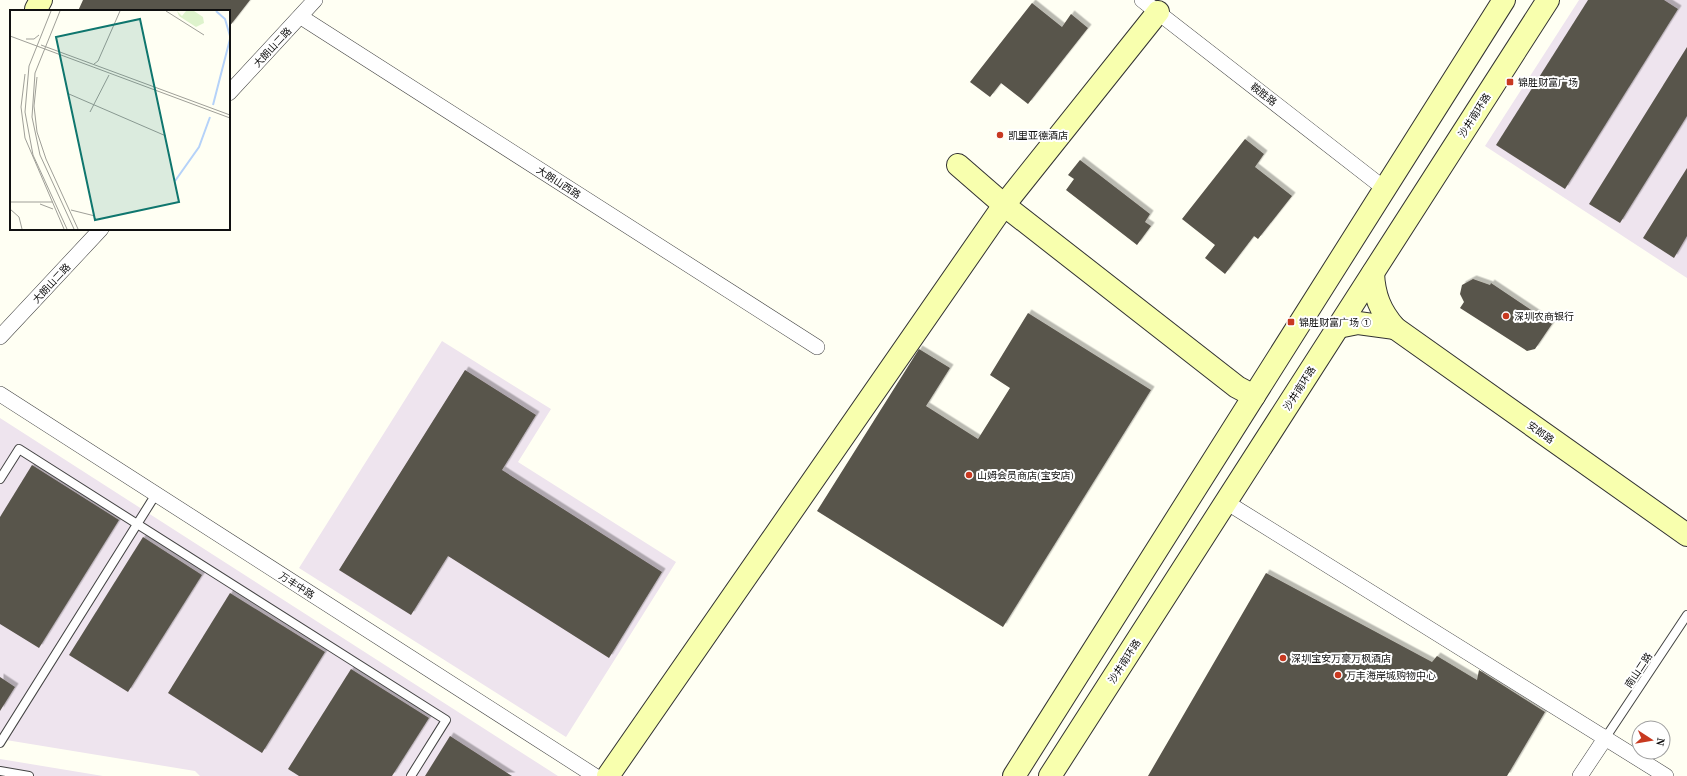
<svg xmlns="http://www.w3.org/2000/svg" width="1687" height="776" font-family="'Source Serif 4','Noto Sans SC',serif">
<defs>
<filter id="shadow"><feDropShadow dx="3.5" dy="-3.5" stdDeviation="0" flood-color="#0004"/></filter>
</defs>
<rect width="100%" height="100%" fill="#fffff3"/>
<g fill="#eee4ee">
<path d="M1579,0H1687V278L1485,146Z"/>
<path d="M442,341L551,409L518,462L676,562L566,737L299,568Z"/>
<path d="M0,418L558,776H200L195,771L0,739Z"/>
<path d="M0,759L103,776H0Z"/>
</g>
<g fill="#59544b" filter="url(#shadow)">
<path d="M83,0H250L229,27V11H78Z"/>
<path d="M1588,0H1664L1678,9L1565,189L1496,145Z"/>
<path d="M1032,3L1062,27L1071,14L1088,28L1028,104L1001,83L990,97L970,82Z"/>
<path d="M1687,47V116L1620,223L1589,204Z"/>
<path d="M1245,139L1264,154L1255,167L1292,196L1258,239L1254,236L1225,274L1205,258L1215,245L1182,219Z"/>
<path d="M1080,160L1150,214L1145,222L1151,226L1137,245L1066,190L1074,179L1068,175Z"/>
<path d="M1687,168V236L1674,258L1643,238Z"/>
<path d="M1473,279L1490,285L1491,283L1552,324L1535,349L1527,351L1460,308L1464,302L1460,294L1462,285Z"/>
<path d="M1028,313L1151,390L1003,627L817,511L919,349L950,368L926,406L978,439L1010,388L990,375Z"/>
<path d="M465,370L536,415L502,470L662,572L609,658L448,556L411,615L339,570Z"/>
<path d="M32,465L119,520L39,648L0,624V517Z"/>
<path d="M143,537L202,575L128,692L69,655Z"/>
<path d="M1266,573L1432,662L1437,656L1477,680L1479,670L1545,712L1507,776H1148Z"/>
<path d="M230,593L325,652L262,753L168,693Z"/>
<path d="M351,669L429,718L392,776H299L288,769Z"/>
<path d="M0,677L15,687L0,711Z"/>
<path d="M450,736L512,776H425Z"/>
</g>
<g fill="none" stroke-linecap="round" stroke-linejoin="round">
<g stroke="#434343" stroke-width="10">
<g id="lane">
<path d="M0,479L19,449L446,720L411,776"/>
<path d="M1606,737L1687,615"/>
<path d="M0,743L156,494"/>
<path d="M0,771L29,776"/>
</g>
</g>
<g stroke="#434343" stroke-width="16">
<g id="street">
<path d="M1142,0L1385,189"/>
<path d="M301,17L817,347"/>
<path d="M229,93L315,0"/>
<path d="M0,337L101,229"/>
<path d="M0,394L595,776"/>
<path d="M1226,502L1666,776"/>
<path d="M1580,776L1606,737"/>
</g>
</g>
<g stroke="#323232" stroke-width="24">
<g id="secondary">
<path d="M36,9L41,0"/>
<path d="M958,165L1004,205L1237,387L1254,396"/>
<path d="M1373,273C1374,295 1380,311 1395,328L1687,535"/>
<path d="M1338,327L1358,323L1395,328"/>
<path d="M608,776L1004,205L1158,12"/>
<path d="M1014,776L1504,0"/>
<path d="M1050,776L1548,0"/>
</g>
</g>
<use href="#lane" stroke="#fff" stroke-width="8"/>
<use href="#street" stroke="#fff" stroke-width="15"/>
<use href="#secondary" stroke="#f8ffae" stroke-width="22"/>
</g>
<g fill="#c83920" stroke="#fff" stroke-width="1.5">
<rect x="1506" y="78" width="8" height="8" rx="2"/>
<circle cx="1000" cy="135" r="4"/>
<circle cx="1506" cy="316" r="4"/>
<rect x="1287" y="318" width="8" height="8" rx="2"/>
<circle cx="969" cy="475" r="4"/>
<circle cx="1283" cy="658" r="4"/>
<circle cx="1338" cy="675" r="4"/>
</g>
<g text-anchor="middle" stroke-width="4" stroke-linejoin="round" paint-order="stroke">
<g font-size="10" fill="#101010" stroke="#fff">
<text transform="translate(272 47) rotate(-47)" y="4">大朗山二路</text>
<text transform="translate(1264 94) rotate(38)" y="4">鞍胜路</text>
<text transform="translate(1474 115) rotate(-57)" y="4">沙井南环路</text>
<text transform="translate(559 182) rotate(33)" y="4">大朗山西路</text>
<text transform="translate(51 283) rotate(-47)" y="4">大朗山二路</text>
<text transform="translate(1299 388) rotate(-57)" y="4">沙井南环路</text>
<text transform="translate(1541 432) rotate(35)" y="4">安郎路</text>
<text transform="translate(297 585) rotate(33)" y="4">万丰中路</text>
<text transform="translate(1124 661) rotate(-57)" y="4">沙井南环路</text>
<text transform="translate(1638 670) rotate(-56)" y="4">南山二路</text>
</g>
<g font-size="10" fill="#101010" stroke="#fff" text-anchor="start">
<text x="1518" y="86">锦胜财富广场</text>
<text x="1008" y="139">凯里亚德酒店</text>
<text x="1514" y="320">深圳农商银行</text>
<text x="1299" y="326">锦胜财富广场 ①</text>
<text x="977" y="479">山姆会员商店(宝安店)</text>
<text x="1291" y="662">深圳宝安万豪万枫酒店</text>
<text x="1346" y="679">万丰海岸城购物中心</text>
</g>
</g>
<g transform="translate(10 10)">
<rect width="220" height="220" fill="#fffff3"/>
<path d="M167,1L172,6L176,1H184L193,7L194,13L186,17L169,6Z" fill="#def3cc"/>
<path fill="none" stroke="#b5d2f9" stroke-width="2" d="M206,1L215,9L220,26M203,95L220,29M165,171L189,137L200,107"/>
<path fill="none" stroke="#9f9f98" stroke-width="1" d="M41,1L19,56L15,102L23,145L57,219M50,1L25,63L22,107L30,145L64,219M156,1L194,25M0,26L220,108M16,29H24L29,25M31,35L220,105M84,54L88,51L110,1M15,64L11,97L15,128L54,219M27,67L24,96L27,122L36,149L68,219M59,84L156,126M80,102L99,65M0,192H43M30,194L43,199M0,199L9,207L12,219M61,200L85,206"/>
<path fill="#0f766e" fill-opacity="0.15" stroke="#0f766e" stroke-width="2" d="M130,9L169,192L85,210L46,27Z"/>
<rect width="220" height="220" fill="none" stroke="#101010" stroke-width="2"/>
</g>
<g transform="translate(1651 740) rotate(102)"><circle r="19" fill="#ffffff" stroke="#9f9f9f"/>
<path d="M0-3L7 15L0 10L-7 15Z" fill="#c83920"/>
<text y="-6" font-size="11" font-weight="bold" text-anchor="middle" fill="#101010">N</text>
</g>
</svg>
